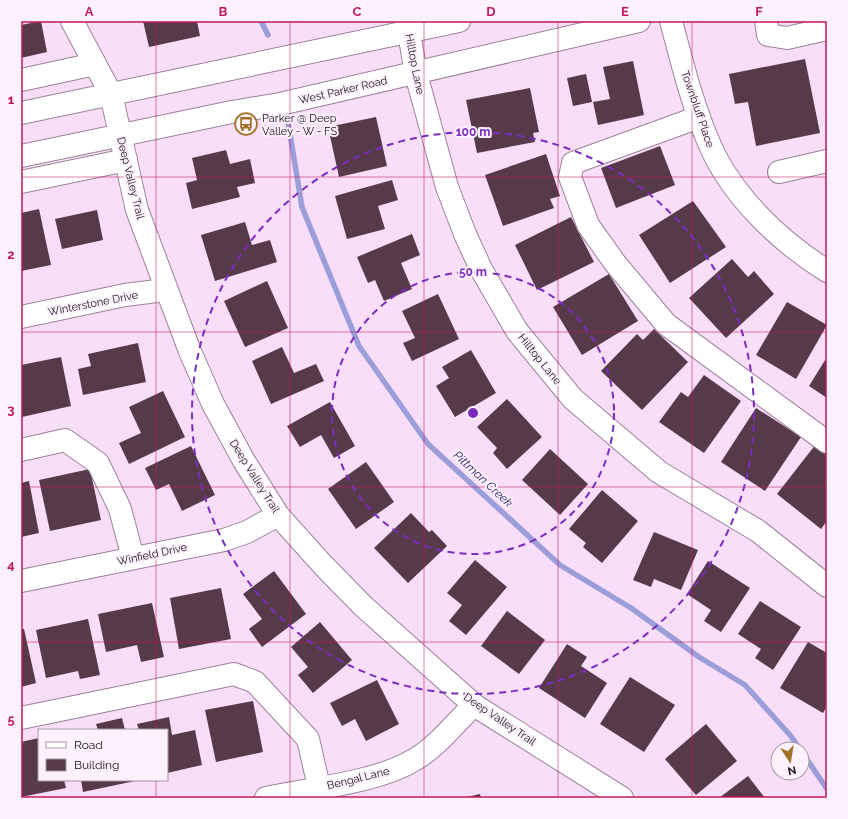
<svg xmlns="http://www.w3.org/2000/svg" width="848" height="819" font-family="Raleway,sans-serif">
<rect width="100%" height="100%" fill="#f9def9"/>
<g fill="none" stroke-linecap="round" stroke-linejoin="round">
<g stroke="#9c9ed9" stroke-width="5.5">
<path d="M261,21L268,35"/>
<path d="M288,122L302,207L359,346L428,444L560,565L631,608L699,657L745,685L790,735L800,749"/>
<path d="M802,752L827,789"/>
</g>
</g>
<g fill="#573a49">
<path d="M41,21L47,52L21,58V25Z"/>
<path d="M143,21H197L200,36L149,47Z"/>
<path d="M805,59L820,133L756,146L748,102L735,104L729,74Z"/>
<path d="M633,61L644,115L598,125L593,102L610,99L603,67Z"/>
<path d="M586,74L592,102L573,106L567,78Z"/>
<path d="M530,88L539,132L533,133L535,142L477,153L466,100Z"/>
<path d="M376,117L387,166L339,177L328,127Z"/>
<path d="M660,146L675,185L616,208L601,168Z"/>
<path d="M226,150L230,164L250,159L255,183L237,187L240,197L192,209L186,183L197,180L192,158Z"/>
<path d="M546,154L560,196L550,199L554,208L503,226L485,175Z"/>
<path d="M392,180L398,200L378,206L385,229L347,239L335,196Z"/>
<path d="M693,201L726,247L670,283L639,235Z"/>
<path d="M39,209L51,265L21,271V213Z"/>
<path d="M97,210L103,240L62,249L55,219Z"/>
<path d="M571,217L594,262L537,290L515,245Z"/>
<path d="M245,222L252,245L270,240L277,262L215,281L201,235Z"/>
<path d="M412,234L420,255L401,263L412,289L384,301L375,280L368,283L357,257Z"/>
<path d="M732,259L748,277L754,271L774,294L726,338L689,298Z"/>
<path d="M609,274L638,321L582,355L553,307Z"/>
<path d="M267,281L288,328L245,347L224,301Z"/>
<path d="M438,294L459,339L412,361L403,343L415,338L402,311Z"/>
<path d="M787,302L827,325L796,379L756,355Z"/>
<path d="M654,329L688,362L642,410L601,371L637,334L643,340Z"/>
<path d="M138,343L146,382L83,395L78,369L91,366L88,354Z"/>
<path d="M282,347L294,373L316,364L324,381L271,404L252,361Z"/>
<path d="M471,350L496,393L455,417L436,386L449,378L442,367Z"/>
<path d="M61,357L71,406L22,417L21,365Z"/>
<path d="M827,357V398L809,386Z"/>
<path d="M704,375L741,401L704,453L659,422L681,392L688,397Z"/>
<path d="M163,391L185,437L129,464L119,443L141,433L129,407Z"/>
<path d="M507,399L542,437L507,469L493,453L497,448L477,427Z"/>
<path d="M330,402L355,446L334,458L321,435L300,447L287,426Z"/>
<path d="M756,408L801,437L765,491L721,462Z"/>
<path d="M816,444L827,453V521L821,529L777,494Z"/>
<path d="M191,446L215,495L182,511L169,484L156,490L145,468Z"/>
<path d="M550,449L588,484L560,515L522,480Z"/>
<path d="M366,462L394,502L356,529L328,489Z"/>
<path d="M90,469L101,520L50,531L39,480Z"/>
<path d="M29,481L39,533L21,537V483Z"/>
<path d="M602,490L638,521L602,563L583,547L586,543L569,529Z"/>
<path d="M411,513L429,532L432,530L447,546L408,583L374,548Z"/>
<path d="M654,532L698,550L681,590L654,579L651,587L633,580Z"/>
<path d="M475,560L507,587L466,635L449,621L462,605L447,593Z"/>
<path d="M708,561L750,588L721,632L704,621L711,610L687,594Z"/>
<path d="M274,571L306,614L262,647L249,629L262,619L243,594Z"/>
<path d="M221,588L231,639L179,649L170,598Z"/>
<path d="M760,601L801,627L773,670L755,658L761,649L738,634Z"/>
<path d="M152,603L164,657L141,662L137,645L106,652L98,614Z"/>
<path d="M507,611L545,640L519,674L481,646Z"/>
<path d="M88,619L100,675L80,679L78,671L46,678L36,630Z"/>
<path d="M320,622L352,660L313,693L298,675L308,667L291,647Z"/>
<path d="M21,629H24L36,683L21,687Z"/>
<path d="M808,642L827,653V706L823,713L780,688Z"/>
<path d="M567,644L587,657L581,666L607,683L585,718L539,688Z"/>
<path d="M630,677L675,705L644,752L600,724Z"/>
<path d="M377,680L399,724L366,741L355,719L342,726L330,703Z"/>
<path d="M253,701L263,752L216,762L205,710Z"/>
<path d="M169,717L172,735L195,730L202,765L167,773V730H139L137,724Z"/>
<path d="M122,718L125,730H98L96,724Z"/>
<path d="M706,724L737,761L696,795L665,759Z"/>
<path d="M39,738V780H64L66,788L21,797V742Z"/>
<path d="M748,776L765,798H719Z"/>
<path d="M81,780H135V781L83,792Z"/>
<path d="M480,794L481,798H467V797Z"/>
</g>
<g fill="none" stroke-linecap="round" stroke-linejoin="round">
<g stroke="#9b829b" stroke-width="24">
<g id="minor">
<path d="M72,21L111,94L137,210L189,349L213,404L244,461L278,515L322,564L363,606L474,705L622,798"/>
<path d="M407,21L416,74L447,187L465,234L481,269L517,331L573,399L659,472L758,531L827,586"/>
<path d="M671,21C682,62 692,104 709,143C731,195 779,241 827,271"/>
<path d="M766,21L768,35L787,38L827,29"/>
<path d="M21,80L95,64"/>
<path d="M699,117L573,163L570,177L588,225L615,263L666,324L827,442"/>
<path d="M779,172L827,161"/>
<path d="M21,182L126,160"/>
<path d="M21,317L125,295L165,290"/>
<path d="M21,450L65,440L98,463L120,509L133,558"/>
<path d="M21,581L224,540L247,532L278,515"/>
<path d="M21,718L234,674L255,682L308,739L319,787"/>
<path d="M266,798C309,789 378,782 414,760C437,747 455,723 474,705"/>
</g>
</g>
<g stroke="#9b829b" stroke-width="24">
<g id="major">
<path d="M21,113L459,21"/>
<path d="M21,156L232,112L280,104L639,21"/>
</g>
</g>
<use href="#minor" stroke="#fff" stroke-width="22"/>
<use href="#major" stroke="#fff" stroke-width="22"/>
</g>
<path fill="none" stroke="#c2185b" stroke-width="1" stroke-opacity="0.55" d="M156,21V730M290,21V798M424,21V798M558,21V798M692,21V798M21,177H827M21,332H827M21,487H827M21,642H827M156,780V798"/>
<g fill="none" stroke="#7b2cbf" stroke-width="2" stroke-dasharray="7 5">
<circle cx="473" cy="413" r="141"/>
<circle cx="473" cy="413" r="281"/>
</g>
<defs>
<g id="bus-ring" transform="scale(1.15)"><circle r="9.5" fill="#fcf1fc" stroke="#a07124" stroke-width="1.5"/><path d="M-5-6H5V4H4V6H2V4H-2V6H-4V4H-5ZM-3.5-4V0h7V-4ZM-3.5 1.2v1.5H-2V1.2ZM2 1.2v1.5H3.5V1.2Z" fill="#a07124"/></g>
</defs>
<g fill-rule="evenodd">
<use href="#bus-ring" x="246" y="124"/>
</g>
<g text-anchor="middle" stroke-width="4" stroke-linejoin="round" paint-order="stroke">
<g font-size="11" fill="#191019" stroke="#fcf1fc">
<text transform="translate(415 64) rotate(79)" y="4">Hilltop Lane</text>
<text transform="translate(343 90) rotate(-13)" y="4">West Parker Road</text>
<text transform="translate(698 109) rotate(71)" y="4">Townbluff Place</text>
<text transform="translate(131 178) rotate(76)" y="4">Deep Valley Trail</text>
<text transform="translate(93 303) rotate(-11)" y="4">Winterstone Drive</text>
<text transform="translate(540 359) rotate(51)" y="4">Hilltop Lane</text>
<text transform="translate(255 476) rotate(58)" y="4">Deep Valley Trail</text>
<text transform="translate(152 554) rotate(-12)" y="4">Winfield Drive</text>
<text transform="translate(500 719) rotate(34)" y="4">Deep Valley Trail</text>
<text transform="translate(358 778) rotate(-14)" y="4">Bengal Lane</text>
</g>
<g font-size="11" fill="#191019" stroke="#fcf1fc" text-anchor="start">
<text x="262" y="122">Parker @ Deep<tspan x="262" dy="13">Valley - W - FS</tspan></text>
</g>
<g font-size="12" font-style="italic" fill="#271f64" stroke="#fcf1fc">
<text transform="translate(483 479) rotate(43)" y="4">Pittman Creek</text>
</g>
</g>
<circle cx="473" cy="413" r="6" fill="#7b2cbf" stroke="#fcf1fc" stroke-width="2"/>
<g font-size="12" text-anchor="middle" font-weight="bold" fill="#7b2cbf" stroke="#fcf1fc" stroke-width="4" stroke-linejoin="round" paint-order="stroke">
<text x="473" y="136">100 m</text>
<text x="473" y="276">50 m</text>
</g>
<rect width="848" height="819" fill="none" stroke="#fcf1fc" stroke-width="44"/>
<rect x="38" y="729" width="130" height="52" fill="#fcf1fc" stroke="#a197a1"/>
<rect x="46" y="742" width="20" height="6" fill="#ffffff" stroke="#a197a1"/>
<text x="74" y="749" font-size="12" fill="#191019">Road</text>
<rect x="46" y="759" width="20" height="12" fill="#573a49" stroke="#a197a1"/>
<text x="74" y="769" font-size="12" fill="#191019">Building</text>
<g transform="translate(790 761) rotate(168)"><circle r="19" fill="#fcf1fc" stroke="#a197a1"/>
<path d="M0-3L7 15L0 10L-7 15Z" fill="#a07124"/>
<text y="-6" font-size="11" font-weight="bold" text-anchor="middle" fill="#191019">N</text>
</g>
<rect x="22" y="22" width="804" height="775" fill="none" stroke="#c2185b" stroke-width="1.5"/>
<g font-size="13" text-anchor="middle" font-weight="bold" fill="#c2185b">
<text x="89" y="16">A</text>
<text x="223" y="16">B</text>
<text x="357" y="16">C</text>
<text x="491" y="16">D</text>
<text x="625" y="16">E</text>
<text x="759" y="16">F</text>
<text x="11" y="104">1</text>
<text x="11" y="259">2</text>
<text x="11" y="414">3</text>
<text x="11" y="569">4</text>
<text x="11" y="724">5</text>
</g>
</svg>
